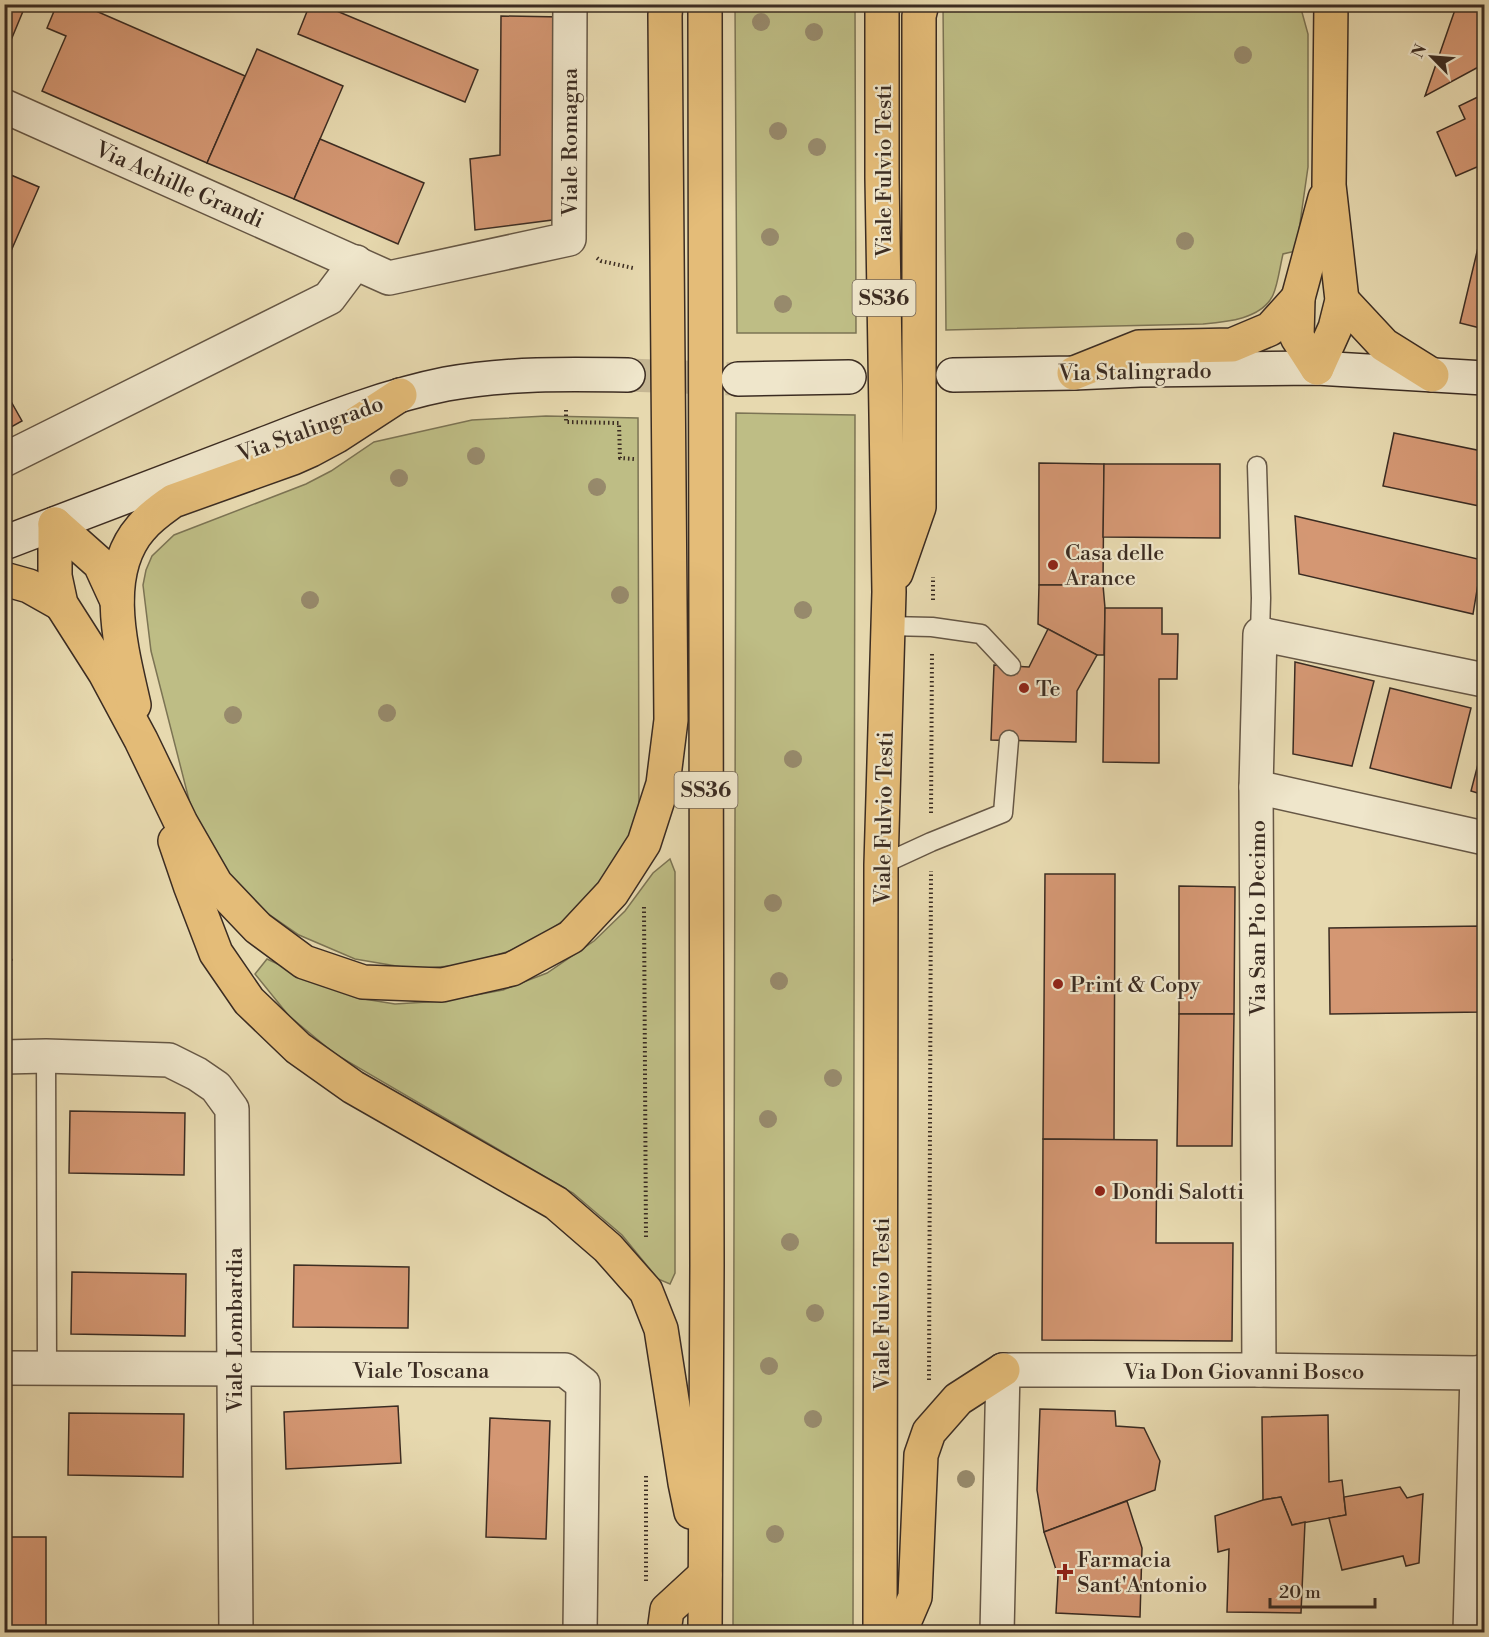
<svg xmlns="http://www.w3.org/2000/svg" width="1489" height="1637" font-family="'Libre Bodoni',serif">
<rect width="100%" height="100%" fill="#e7d9af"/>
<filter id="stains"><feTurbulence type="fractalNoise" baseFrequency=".00333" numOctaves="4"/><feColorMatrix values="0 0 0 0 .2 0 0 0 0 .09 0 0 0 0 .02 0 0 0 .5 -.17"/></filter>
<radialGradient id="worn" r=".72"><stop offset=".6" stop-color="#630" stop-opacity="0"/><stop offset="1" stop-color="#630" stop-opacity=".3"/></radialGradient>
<g fill="#bebd85" stroke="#7c7454" stroke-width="1.5">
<path d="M735,5H855L856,333H737Z"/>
<path d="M943,5H1300L1308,34V167L1296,251L1283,254C1280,266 1278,284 1273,295C1262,319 1226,322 1203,324L946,330Z"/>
<path d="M736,413L855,415L853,1632H733Z"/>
<path d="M546,416L638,418L639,823L583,908L545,933L510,951L462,965L414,969L355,959L299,935L257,906L222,870L197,831L151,651L143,585L146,570L152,556L174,535L306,484L331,471L374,442L472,420Z"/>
<path d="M670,859L675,872V1273L670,1284L658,1279L622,1235L573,1193L335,1054L289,1016L255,974L267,959L308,978L358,998L395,1004L443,1001L503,990L547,973L594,941L625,911L653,873Z"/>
</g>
<g fill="#d49773" stroke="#3b2c22" stroke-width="1.5">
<path d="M4,4H26L4,57Z"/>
<path d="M57,4H80L245,76L207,163L42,91L66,36L47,28Z"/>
<path d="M310,4H320L478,70L465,102L298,34Z"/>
<path d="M1457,4H1484V64L1425,96Z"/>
<path d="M501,16L562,17L560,219L475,230L470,159L500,155Z"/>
<path d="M257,49L343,86L294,199L207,163Z"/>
<path d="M1484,94V164L1456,176L1437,132L1465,119L1459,106Z"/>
<path d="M320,139L424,183L398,244L294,199Z"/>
<path d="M4,172L39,187L11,251L4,248Z"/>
<path d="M1481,235L1484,236V329L1460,323Z"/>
<path d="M4,389L22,421L4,431Z"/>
<path d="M1394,433L1482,451L1484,440V507L1383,486Z"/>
<path d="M1039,463L1104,464L1103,585H1039Z"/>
<path d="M1104,464H1220V538L1103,537Z"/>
<path d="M1295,516L1482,560L1473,614L1299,574Z"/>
<path d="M1039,585H1103L1105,608L1104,655H1097L1038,624Z"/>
<path d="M1105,608H1162V634H1178L1177,679H1159V763L1103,762Z"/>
<path d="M1048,629L1097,655L1077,691L1076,742L991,740L994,665L1029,667Z"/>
<path d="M1295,662L1374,681L1352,766L1293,754Z"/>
<path d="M1390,688L1471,708L1451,788L1370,768Z"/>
<path d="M1484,741V795L1471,791Z"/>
<path d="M1045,874H1115L1114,1140L1043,1139Z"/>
<path d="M1179,886L1235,887L1234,1014H1179Z"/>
<path d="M1484,926V1012L1330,1014L1329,928Z"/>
<path d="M4,943L12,960L4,965Z"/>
<path d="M1179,1014H1234L1232,1146H1177Z"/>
<path d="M70,1111L185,1113L184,1175L69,1173Z"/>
<path d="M1043,1139L1157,1140L1156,1243H1233L1232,1341L1042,1340Z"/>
<path d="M294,1265L409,1267L408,1328L293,1327Z"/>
<path d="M72,1272L186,1274L185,1336L71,1334Z"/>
<path d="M398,1406L401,1463L286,1469L284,1412Z"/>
<path d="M1040,1409L1115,1411L1116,1426L1144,1428L1160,1461L1155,1490L1044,1532L1037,1490Z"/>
<path d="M69,1413L184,1414L183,1477L68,1475Z"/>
<path d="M1328,1415L1329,1482L1342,1480L1346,1515L1292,1525L1281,1497L1263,1500L1262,1417Z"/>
<path d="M490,1418L550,1421L546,1539L486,1537Z"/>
<path d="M1400,1487L1407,1498L1423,1494L1419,1563L1406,1566L1403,1556L1342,1570L1329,1518L1346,1515L1344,1497Z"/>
<path d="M1281,1497L1292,1525L1305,1522L1301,1613L1227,1612L1229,1549L1218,1552L1215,1516L1263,1500Z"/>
<path d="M1127,1501L1142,1548L1140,1617L1056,1613L1058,1576L1044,1532Z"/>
<rect x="4" y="1537" width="42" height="95"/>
</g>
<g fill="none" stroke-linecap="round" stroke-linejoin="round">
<path stroke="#c5b693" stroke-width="33" stroke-dasharray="33 16" stroke-linecap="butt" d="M628,375L734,379"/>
<g stroke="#665745" stroke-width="21">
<g id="lane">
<path d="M1257,466L1261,598L1260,634"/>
<path d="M888,626L932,627L981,634L1011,666"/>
<path d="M881,865L931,842L1003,813L1009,740"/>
<path d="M46,1056L47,1368"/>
</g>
</g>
<g stroke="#665745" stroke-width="36">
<g id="street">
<path d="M4,106L389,278L569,239L570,4"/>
<path d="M4,460L329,298L356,262"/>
<path d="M1256,787L1484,838"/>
<path d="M4,1057L46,1056L169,1060L197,1074L216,1087L232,1109L236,1632"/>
<path d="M4,1368L565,1370L583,1384L580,1632"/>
<path d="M1259,1370L1256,787L1260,634L1484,680"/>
<path d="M997,1632L1003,1370H1259L1477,1373L1484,1371"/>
<path d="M1470,1632L1477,1373"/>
</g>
</g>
<g stroke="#3b2c22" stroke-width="36">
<g id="secondary">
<path d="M953,375L1074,373L1140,370L1317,368L1484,378"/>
<path d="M738,379L849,377"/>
<path d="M4,543C88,511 172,479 256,447C318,423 381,397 446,384C507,373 567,374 628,375"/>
</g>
</g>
<g stroke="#3b2c22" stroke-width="36">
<g id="highway">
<path d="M705,4L707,1265L705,1632"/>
<path d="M1342,300L1384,345L1432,375"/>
<path d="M1317,368L1335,328L1342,300L1329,185L1331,4"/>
<path d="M1317,368L1297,337L1298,298L1325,198"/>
<path d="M1074,373L1139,347L1232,345L1270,329L1298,298"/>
<path d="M55,524V576L61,604L105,673L141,740L181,823L216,884L258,928L304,962L363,982L442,985L512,969L571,937L612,893L644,843L663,784L671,720L665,15L666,4"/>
<path d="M55,524L100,564L117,601"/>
<path d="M896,573L919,507V16L922,4"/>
<path d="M4,579L29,586L61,604"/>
<path d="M134,705C122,651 100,575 141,528C150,517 162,509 173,501L293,458L311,450L337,436L400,395"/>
<path d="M175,841L190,885L216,953L249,1001L298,1048L353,1087L556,1203L608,1248L646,1291L661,1329L685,1483L691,1512"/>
<path d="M664,1632L667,1610L705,1575"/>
<path d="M880,1632L881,865L889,592L882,178V4"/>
<path d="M900,1632L915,1597L921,1455L929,1432L958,1399L1003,1370"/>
</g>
</g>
<g stroke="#3b2c22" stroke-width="4" stroke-dasharray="1.5 3" stroke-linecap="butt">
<path d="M597,258L601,261L633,268"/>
<path d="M566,410V422L619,423L620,458L634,459"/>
<path d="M933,600V577"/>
<path d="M931,813L932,652"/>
<path d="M644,907L646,1239"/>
<path d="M929,1380L931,871"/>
<path d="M646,1581V1474"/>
</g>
<use href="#lane" stroke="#efe6cb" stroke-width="18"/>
<use href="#street" stroke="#efe6cb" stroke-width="33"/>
<use href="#secondary" stroke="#efe6cb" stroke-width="33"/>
<use href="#highway" stroke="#e4bc78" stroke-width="33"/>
</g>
<g fill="#978a6c">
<circle cx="761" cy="22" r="9"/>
<circle cx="814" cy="32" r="9"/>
<circle cx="1243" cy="55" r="9"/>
<circle cx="778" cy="131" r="9"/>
<circle cx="817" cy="147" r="9"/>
<circle cx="770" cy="237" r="9"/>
<circle cx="1185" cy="241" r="9"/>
<circle cx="783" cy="304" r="9"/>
<circle cx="476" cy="456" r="9"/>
<circle cx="399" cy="478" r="9"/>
<circle cx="597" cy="487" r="9"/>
<circle cx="620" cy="595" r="9"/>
<circle cx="310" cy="600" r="9"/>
<circle cx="803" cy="610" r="9"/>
<circle cx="387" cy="713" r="9"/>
<circle cx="233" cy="715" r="9"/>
<circle cx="793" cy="759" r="9"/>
<circle cx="773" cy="903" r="9"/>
<circle cx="779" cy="981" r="9"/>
<circle cx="833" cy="1078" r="9"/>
<circle cx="768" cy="1119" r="9"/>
<circle cx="790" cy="1242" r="9"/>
<circle cx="815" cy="1313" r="9"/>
<circle cx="769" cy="1366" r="9"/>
<circle cx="813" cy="1419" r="9"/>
<circle cx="966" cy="1479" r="9"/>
<circle cx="775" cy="1534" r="9"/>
</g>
<g fill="#8f2418" stroke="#efe6cb" stroke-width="2">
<circle cx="1053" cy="565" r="6"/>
<circle cx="1024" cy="688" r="6"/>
<circle cx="1058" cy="984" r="6"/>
<circle cx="1100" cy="1191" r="6"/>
<path d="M1062 1563h6v6h6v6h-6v6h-6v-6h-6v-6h6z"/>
</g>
<g text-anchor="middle" stroke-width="4.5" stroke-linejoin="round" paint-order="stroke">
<g fill="#efe6cb" stroke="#716455" stroke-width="1.5">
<rect x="852.5" y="280" width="63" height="36" rx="4.5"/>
<rect x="674.5" y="772" width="63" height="36" rx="4.5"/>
</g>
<g font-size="21" font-weight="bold" fill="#3b2c22">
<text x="884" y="305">SS36</text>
<text x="706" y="797">SS36</text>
</g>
<g font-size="22" fill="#3b2c22" stroke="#efe6cb">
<text transform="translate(569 142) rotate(-90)" y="8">Viale Romagna</text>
<text transform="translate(883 171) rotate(-90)" y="8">Viale Fulvio Testi</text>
<text transform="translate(180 184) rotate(24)" y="8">Via Achille Grandi</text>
<text transform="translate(1135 371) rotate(-1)" y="8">Via Stalingrado</text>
<text transform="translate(310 428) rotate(-20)" y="8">Via Stalingrado</text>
<text transform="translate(883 818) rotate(-89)" y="8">Viale Fulvio Testi</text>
<text transform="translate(1257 918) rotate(-90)" y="8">Via San Pio Decimo</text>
<text transform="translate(881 1304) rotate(-90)" y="8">Viale Fulvio Testi</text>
<text transform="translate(234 1330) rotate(-90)" y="8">Viale Lombardia</text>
<text x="421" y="1378">Viale Toscana</text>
<text x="1244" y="1379">Via Don Giovanni Bosco</text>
</g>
<g font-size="22" fill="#3b2c22" stroke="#efe6cb" text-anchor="start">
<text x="1065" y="560">Casa delle<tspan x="1065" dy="25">Arance</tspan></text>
<text x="1036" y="696">Te</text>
<text x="1070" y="992">Print &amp; Copy</text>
<text x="1112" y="1199">Dondi Salotti</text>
<text x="1077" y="1567">Farmacia<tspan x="1077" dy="25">Sant'Antonio</tspan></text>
</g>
</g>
<rect width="1489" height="1637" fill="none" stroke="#e7d9af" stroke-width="24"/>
<rect x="6" y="6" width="1477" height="1625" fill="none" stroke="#3b2c22" stroke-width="3"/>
<rect x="12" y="12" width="1465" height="1613" fill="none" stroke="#3b2c22" stroke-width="1.5"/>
<g transform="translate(1432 57) rotate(295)" stroke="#efe6cb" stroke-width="4.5" paint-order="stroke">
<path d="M0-4.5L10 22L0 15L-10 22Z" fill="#3b2c22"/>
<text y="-9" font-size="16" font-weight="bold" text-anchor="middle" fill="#3b2c22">N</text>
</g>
<path d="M1270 1598v9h105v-9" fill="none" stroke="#3b2c22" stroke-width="3"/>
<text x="1279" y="1598" font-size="18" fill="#3b2c22" stroke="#efe6cb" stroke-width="4.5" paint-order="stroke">20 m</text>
<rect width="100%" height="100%" filter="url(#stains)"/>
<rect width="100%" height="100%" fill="url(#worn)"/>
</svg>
